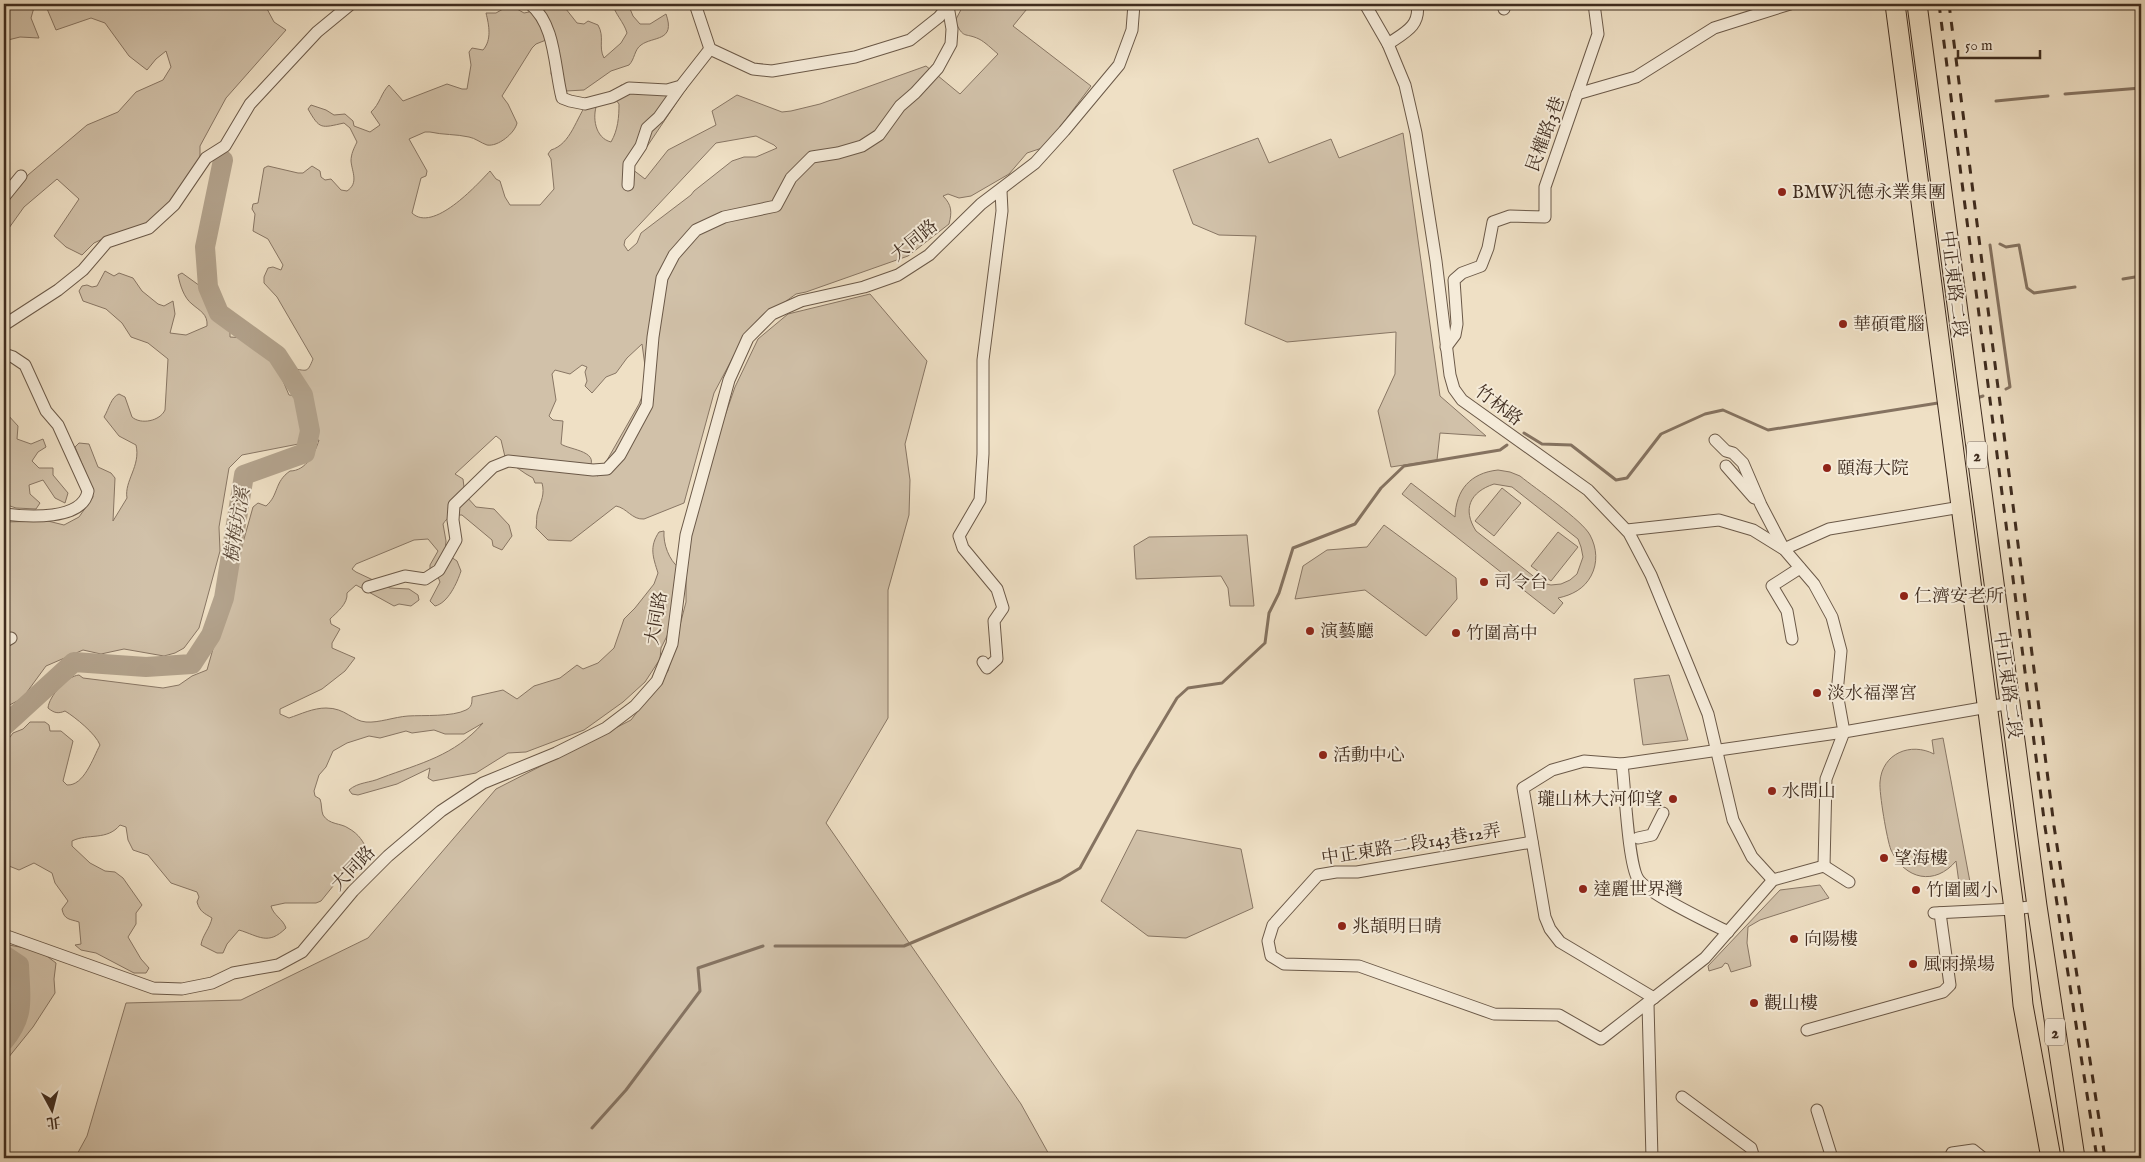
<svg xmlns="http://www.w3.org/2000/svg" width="2145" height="1162" font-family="'IM FELL English','Noto Serif TC',serif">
<rect width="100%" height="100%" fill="#efe0c5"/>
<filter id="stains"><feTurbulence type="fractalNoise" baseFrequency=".004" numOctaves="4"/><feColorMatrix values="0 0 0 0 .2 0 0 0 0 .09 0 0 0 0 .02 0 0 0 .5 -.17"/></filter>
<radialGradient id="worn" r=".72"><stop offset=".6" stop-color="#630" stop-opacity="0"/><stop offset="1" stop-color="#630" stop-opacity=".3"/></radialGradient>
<g fill="#d1c1a9" stroke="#887664" fill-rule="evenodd">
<path d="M4,4H35L31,18L39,38L20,37L4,41Z"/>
<path d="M45,4H268L266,7L274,22L286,30L226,98L200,146V172L158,224L111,235L94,243L82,255L66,247L54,236L79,199L57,179L24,207L4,235V205L28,175L87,125L118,112L136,92L163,80L171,67L166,51L156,59L147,70L129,56L105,23L91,18L56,30Z"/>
<path d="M534,4H552V5L562,4L577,23L584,24L588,21L598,25C605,37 598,47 604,58L621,43L627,33C624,22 614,13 613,4H628L633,16L640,24H650L666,14C676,42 653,36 641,45C634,50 635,59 629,65L611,71L584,90L566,91L557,84L551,74L552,63L546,40L536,44L532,48L502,96L508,104L517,123C515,133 498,147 487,145C481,143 475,138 469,137C456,134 443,135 430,132H425L409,139L427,171L426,176L421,178L412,213C433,233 476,186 490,171L496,179L500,181L505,197L510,205H540L554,189L551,159L548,154L551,150C571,144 576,118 588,102L597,104C592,117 595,138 611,142C618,130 619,117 619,104L616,100L615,91L621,85C656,99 658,96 691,81L632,169L645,179L668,150L716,125L712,111L737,95L782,112L791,111L820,104L926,66L960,94L998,54C992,49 985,42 979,39C964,32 964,40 955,21L964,4H1031L1013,26L1091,86L1045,147L1027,153L1009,174L971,196L959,198L948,194L943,196C952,205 952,212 949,224L908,256L806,292L796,294L757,322L740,344L714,393L684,503L644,519C632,520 627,508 616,506L571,541L548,540L536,528C537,523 536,516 538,511C541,501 545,494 542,483H535L533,478C523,473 516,466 506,461L501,440L496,436L455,474L463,479L465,495L476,507L494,509L509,525L512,536L502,550L493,546L492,540L462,515C453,515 448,516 443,524L446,541L445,553L457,561L461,571C457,583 448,603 435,606L430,601L440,582L438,577L430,571V565L438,551L428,539L414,540L356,564L352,569L356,572L390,588L409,589L418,595L419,600L411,606L399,604L394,606L356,585L347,593C348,604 337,612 330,619L331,624L340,629L332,643V648L355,658L345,671L322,689L280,709V714L289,718C301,714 313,708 326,708C346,708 352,721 366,722C379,723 394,717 408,716C424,715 452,717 466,710C472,707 472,703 472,697L503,690L517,699L534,686L560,678L577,665L583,669L598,663L614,648L624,619L635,608L654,584L658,573C653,557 649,547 659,532L664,531C663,544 669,560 679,568L669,632L661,648L660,659L645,682L623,702L584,730L526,752L508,753L476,773L433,781L428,778L430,768L397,784L358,795L352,794L349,790C358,782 370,783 381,778C421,763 454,756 483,723L464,734H445L434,730L412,733L406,731L380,738L369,736L347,743L333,751L326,767L319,775L314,791L315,796L320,799C322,804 321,810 323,815C329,825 341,823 348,828C359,834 364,842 368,853L357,864L342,875L321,901L316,903H285L271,906C273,915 283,919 286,928C268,946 259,936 239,930L227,944L223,953H217L201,945C202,936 210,928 212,918C204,913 200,912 197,902L199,897L197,892L171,883L148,855L133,850L128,840L126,827L120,825C107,841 88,833 72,841V846L90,863L105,871L115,872L123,878L142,905L136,913V924L128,937L141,959L149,968L146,973H134L96,953L81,950L75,945L81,944L79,922C70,919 64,920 62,909L68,901L55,883L52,873L34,863L19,870L4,864V745L13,733L23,729L30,722H45L49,725L50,731H61L73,741L63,781L67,785C84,786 93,758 100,745C96,734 75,717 65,711C58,714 54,713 48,708C49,696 67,676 79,675L83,678L163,688L179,685L192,676L207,670L253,507L258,503L266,506C279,495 274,482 290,471C306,471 315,453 319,440L242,455L229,468L219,527L220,551L199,628L184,648L175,653L164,656L124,649L101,654L83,650L46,666L27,692L19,700L4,708V522L48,521L64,525L79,517L93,497L90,483L75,447L79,443L89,444L98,467L111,473L115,478L113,521L127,498C124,481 141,466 136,445L119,436L104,417C109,409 111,397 119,394L125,397L132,417C141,425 160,421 165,410L168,359L148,343L131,337L122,323L106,309L83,301L79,291L82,286L87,285L92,287L97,286L105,271L114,276L119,273L133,278L142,291L158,304L164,306L173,301L175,314L170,333L186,335L207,326C208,314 200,311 192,304C184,298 180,285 178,275L182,273L207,291L216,309L230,324V337L246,338L256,342L272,355L289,395L304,396L297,388V382L291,377L289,371L293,369C307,370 307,374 313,359L277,297L264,283V277L268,268L273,267L281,270L283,265L268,239L253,231L255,214L252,209L253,204L258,203L264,168L268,166L298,173H303L312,166L320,171L321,177L325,180L331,179L341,190L347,191C359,183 352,172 351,161C351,154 354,148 357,142L350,128L344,123C321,128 320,130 308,109L311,105L326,110L334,115L345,114L353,121L354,126L370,132L380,125L371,112C380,104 381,93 389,85L403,101L447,84L462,89H467L471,65L469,52L472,48L483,50C492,40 489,25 486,13H496L510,5L524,13L529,12ZM756,136L774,145L777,148L756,157H744L732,161L694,191L691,195L641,233L637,243L628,251L624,245L625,240L716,143ZM642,344L646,373L643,394L639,404L598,476L586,472C605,451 569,450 561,444L563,421L553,420L549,416L556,400L552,374L555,370L570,374L582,365L587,367L585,372L587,381L585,386L592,393L606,377L616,373L627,358Z"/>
<path d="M1403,133L1440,396L1486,436L1440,433L1437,460L1391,467L1378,411L1395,374L1396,332L1287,342L1245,324L1256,236L1219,235L1193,224L1173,170L1258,138L1269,163L1331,139L1339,158Z"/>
<path d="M870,294L927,361L905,444L910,480L909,515L888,590V718L826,823L1021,1104L1051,1158H75L87,1136L126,1003L241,1000L368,938L496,789L631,720L668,671L686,602V527L735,387L758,339L788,314Z"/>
<path d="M4,404L7,414L18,426L17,439L31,444L43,439L46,447L38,452L32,461L39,468H53V475L68,493L65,503L55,498L43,480L29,485L30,494L40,503L36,509L16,508L4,504V468L9,464V454L4,457Z"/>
<path d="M1498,470L1510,472L1520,476C1536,489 1582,520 1590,535C1597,548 1598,563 1591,576C1584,589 1572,595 1558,598L1563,603L1554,614L1402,494L1411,483L1455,517C1456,490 1470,473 1498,470ZM1494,484L1512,487L1578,539L1581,547L1583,557L1577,574L1570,580L1561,584L1551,585L1542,583L1476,531C1462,509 1470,492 1494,484Z"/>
<path d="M1502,488L1521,503L1494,536L1475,521Z"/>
<path d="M1384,525L1456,578L1457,599L1426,636L1365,590L1295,599L1303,566L1327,550L1367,547Z"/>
<path d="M1558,532L1578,547L1551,581L1531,566Z"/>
<path d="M1247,535L1254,606H1230L1228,588L1221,576L1136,579L1134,546L1149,537Z"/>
<path d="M1669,675L1688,740L1643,745L1634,679Z"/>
<path d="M1943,738L1970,882L1959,883L1956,861C1935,886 1905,880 1891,850C1887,840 1879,793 1880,782C1882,753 1911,742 1934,754L1932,740Z"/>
<path d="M1137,830L1241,849L1253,908L1186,938L1148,936L1101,901Z"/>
<path d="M1820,885L1829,898L1760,920L1748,927L1747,943L1751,966L1731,972L1728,964L1725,963L1722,967L1709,971L1708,966L1780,890Z"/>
<path d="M4,944L40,951L56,963L54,979L55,993L33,1027L4,1063Z"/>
</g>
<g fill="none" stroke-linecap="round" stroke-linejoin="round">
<g stroke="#857361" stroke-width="3">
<path d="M2065,94L2141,88"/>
<path d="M1996,101L2048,96"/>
<path d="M2000,244L2006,247L2019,245L2027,288L2034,293L2075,287"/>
<path d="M1990,245L2010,387L2006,389"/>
<path d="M2123,279L2141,276"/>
<path d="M1977,398L1983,396"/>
<path d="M1524,433L1542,444L1571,445L1616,480L1627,478L1661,434L1705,414L1723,410L1768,430L1938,403"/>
<path d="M775,946H904L1060,880L1080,868L1134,770L1177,698L1188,688L1222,683L1265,643L1269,613L1279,593L1293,548L1355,524L1381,488L1404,466L1500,450L1507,445"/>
<path d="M592,1128L626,1090L700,991L698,968L763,946"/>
</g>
<g stroke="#b3a38d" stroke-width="20">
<path d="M4,726L74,662L146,667L192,664L211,635L224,598L244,475L305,453L310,431L303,395L277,355L219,313L208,287L205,247L223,160"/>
<path d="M4,955L19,965C20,997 26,1014 4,1041"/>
</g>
<g stroke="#6b5948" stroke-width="13">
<g id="street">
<path d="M530,4C556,25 554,67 562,98L570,101L585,104L612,97L629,88L667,90L681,86L710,49"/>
<path d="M695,4L710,49L753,69L772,71L855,57L910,40L939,17L950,4"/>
<path d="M1365,4L1388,44L1405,85L1416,133L1436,261L1450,375L1454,389L1462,400L1588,490L1629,533L1651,575L1708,714L1733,820L1752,857L1773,880"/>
<path d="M1503,4L1504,9"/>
<path d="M1388,44C1404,33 1421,26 1417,4"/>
<path d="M1577,94L1636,77L1714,28L1790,4"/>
<path d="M628,185L629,164L641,146L647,128L659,117L681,86"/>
<path d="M4,197L21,176"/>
<path d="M4,325L58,290L83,270L107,242L149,228L174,205L206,158L225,146L250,104L317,32L351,4"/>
<path d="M1446,347L1455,335L1457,324L1454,280L1462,273L1481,266L1488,248L1493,222L1510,216L1545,217V187L1598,34L1594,4"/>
<path d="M4,354L13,357L25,365L46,411L58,425L88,491C83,521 27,517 4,514"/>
<path d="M1726,466L1754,498"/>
<path d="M1627,530L1719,520L1753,530L1782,548"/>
<path d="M1784,549L1829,529L1961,507"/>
<path d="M368,587L405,576L425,579L439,570L456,540L453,520L454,505L493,467L508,461L593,470L607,469L620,455L647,405L653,337L662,278L674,255L696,230L724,217L776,206L791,178L812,157L838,153L862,146L879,135L900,106L915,93L938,68L951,44L952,29L948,6"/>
<path d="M1792,639L1787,611L1772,586L1800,568"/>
<path d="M4,642L11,638"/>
<path d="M983,662L987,668L997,659L994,621L1003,608L997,589L963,548L959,536L980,500L983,454V360L1002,211L1001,191"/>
<path d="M1622,764L1844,732L1837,693L1841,651L1832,617L1814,584L1784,549L1761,505L1743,463L1733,453L1726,451L1715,440"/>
<path d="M1638,838L1652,835L1663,813"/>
<path d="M1532,842L1357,872H1336L1318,875L1273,925L1268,941L1271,956L1284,964L1359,966L1494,1014L1559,1015L1601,1039L1705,958L1773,880L1824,866L1849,882"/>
<path d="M1824,866L1826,779L1844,732L2011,703"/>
<path d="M1934,913L2014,909L2037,906"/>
<path d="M4,937L7,936L153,988L182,989L212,983L233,973L278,965L302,952L353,891L388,856L441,811L483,783L556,753L606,728L635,706L657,681L672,644L686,535L729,380L748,338L772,314L801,301L864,287L898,275L929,255L981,204L1035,163L1064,131L1119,65L1132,30L1134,4"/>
<path d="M1654,998L1560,942L1550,929L1545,917L1523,788L1552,770L1584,761L1622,764C1625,787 1628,863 1638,879C1647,893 1710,923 1728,932"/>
<path d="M1648,1004L1652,1158"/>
<path d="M1807,1030L1943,992L1950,985L1940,913"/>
<path d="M1682,1097L1751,1148L1754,1158"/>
<path d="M1817,1110L1832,1158"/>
<path d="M1950,1158L1952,1153L1973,1150L1983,1158"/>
</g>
</g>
<g stroke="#3f2c1f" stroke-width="21">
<g id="primary">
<path d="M1895,4L2014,909L2023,1005L2051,1158"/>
<path d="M1917,4L2037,906L2075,1158"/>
</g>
</g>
<use href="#street" stroke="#f5ebd9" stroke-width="11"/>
<use href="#primary" stroke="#efe0c5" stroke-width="19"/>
<g stroke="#3f2c1f" stroke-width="3" stroke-dasharray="9 9" stroke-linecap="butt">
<path d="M1939,4L2045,827L2097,1158"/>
<path d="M1949,4L2054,826L2105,1158"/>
</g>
</g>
<g fill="#8f2418" stroke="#f5ebd9" stroke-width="2">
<circle cx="1782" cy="192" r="5"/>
<circle cx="1843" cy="324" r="5"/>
<circle cx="1827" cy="468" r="5"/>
<circle cx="1484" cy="582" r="5"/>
<circle cx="1904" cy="596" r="5"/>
<circle cx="1310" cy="631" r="5"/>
<circle cx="1456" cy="633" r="5"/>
<circle cx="1817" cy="693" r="5"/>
<circle cx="1323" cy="755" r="5"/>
<circle cx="1772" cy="791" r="5"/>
<circle cx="1673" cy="799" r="5"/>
<circle cx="1884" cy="858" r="5"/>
<circle cx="1583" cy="889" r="5"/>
<circle cx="1916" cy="890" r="5"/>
<circle cx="1342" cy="926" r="5"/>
<circle cx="1794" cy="939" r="5"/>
<circle cx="1913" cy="964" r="5"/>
<circle cx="1754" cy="1003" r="5"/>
</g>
<g text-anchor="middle" stroke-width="4" stroke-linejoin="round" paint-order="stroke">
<g fill="#f5ebd9" stroke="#766557" stroke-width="1">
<rect x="1967" y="441.5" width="20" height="27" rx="4"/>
<rect x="2045" y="1018.5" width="20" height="27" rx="4"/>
</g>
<g font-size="16" font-weight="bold" fill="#3f2c1f">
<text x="1977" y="461">2</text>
<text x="2055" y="1038">2</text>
</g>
<g font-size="18" fill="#3f2c1f" stroke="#f5ebd9">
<text transform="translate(1545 134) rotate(-70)" y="6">民權路3巷</text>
<text transform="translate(914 240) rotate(-39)" y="6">大同路</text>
<text transform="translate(1954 284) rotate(83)" y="6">中正東路二段</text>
<text transform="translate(1499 405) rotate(37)" y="6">竹林路</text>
<text transform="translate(656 618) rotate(-80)" y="6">大同路</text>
<text transform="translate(2008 685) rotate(82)" y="6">中正東路二段</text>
<text transform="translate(1411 844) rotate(-9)" y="6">中正東路二段143巷12弄</text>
<text transform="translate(353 868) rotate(-46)" y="6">大同路</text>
</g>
<g font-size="18" fill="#3f2c1f" stroke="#f5ebd9" text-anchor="start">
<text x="1792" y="198">BMW汎德永業集團</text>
<text x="1853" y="330">華碩電腦</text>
<text x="1837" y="474">頤海大院</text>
<text x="1494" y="588">司令台</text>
<text x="1914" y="602">仁濟安老所</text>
<text x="1320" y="637">演藝廳</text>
<text x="1466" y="639">竹圍高中</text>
<text x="1827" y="699">淡水福澤宮</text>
<text x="1333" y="761">活動中心</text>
<text x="1782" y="797">水問山</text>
<text x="1663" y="805" text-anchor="end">瓏山林大河仰望</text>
<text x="1894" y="864">望海樓</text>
<text x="1593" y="895">達麗世界灣</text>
<text x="1926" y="896">竹圍國小</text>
<text x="1352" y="932">兆頡明日晴</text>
<text x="1804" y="945">向陽樓</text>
<text x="1923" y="970">風雨操場</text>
<text x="1764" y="1009">觀山樓</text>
</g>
<g font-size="19" font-style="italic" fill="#5c4a3a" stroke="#f5ebd9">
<text transform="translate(236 525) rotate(-81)" y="7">樹梅坑溪</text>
</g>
</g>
<rect width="2145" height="1162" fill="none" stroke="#efe0c5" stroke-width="20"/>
<rect x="5" y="5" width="2135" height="1152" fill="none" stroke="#3f2c1f" stroke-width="2.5"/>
<rect x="10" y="10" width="2125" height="1142" fill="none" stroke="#3f2c1f"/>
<g transform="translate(52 1110) rotate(173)" stroke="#f5ebd9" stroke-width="4" paint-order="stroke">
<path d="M0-4L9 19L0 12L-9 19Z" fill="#3f2c1f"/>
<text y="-8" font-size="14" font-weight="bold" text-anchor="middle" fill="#3f2c1f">北</text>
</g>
<path d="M1958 50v8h82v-8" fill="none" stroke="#3f2c1f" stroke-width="2.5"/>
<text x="1965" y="50" font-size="15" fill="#3f2c1f" stroke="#f5ebd9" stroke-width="4" paint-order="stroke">50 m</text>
<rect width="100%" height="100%" filter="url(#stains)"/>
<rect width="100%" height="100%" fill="url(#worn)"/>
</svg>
